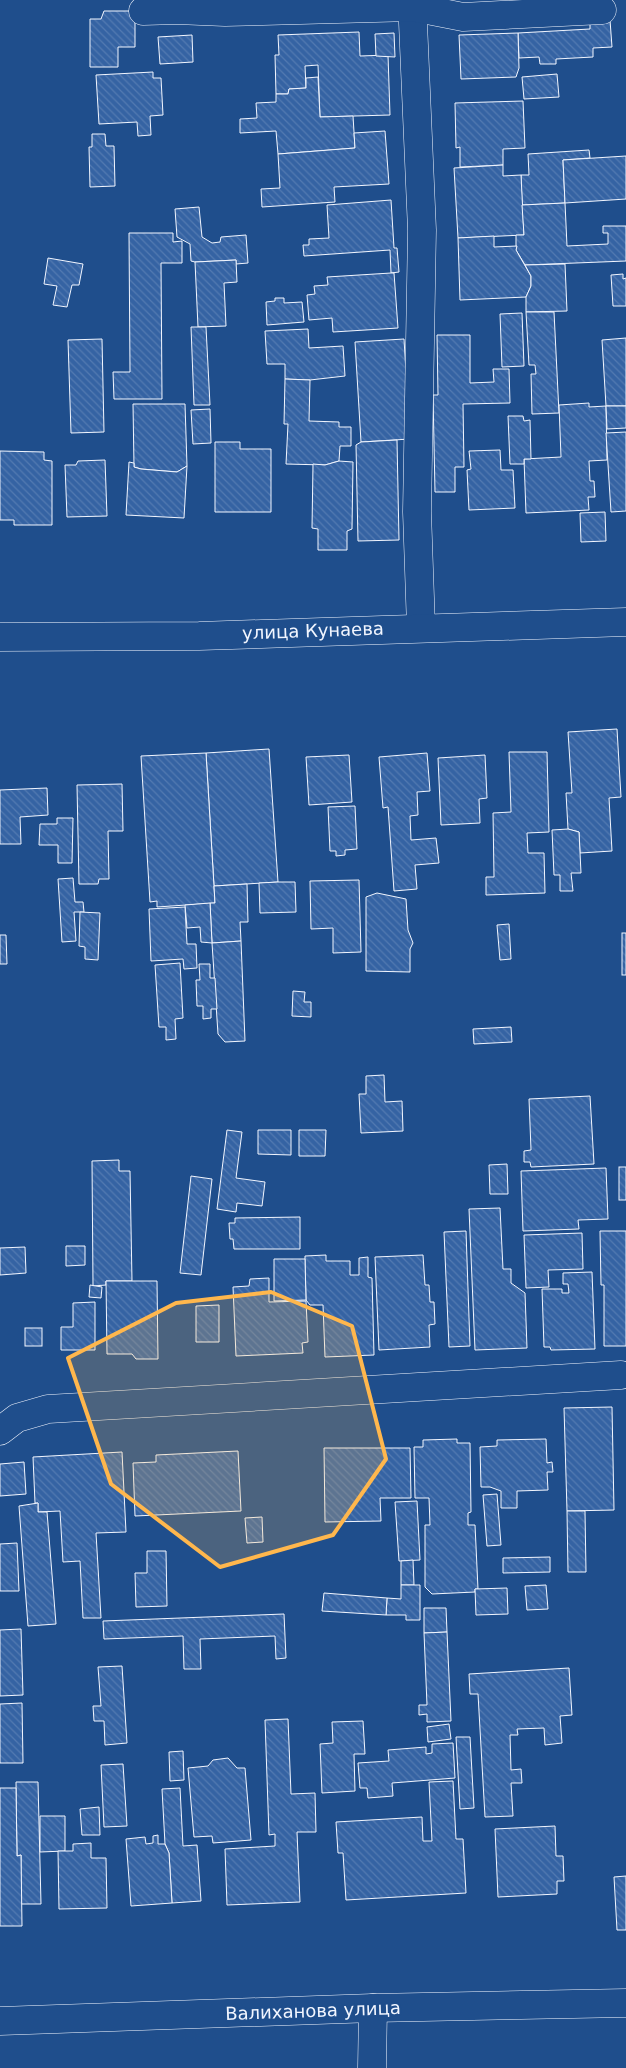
<svg xmlns="http://www.w3.org/2000/svg" width="626" height="2068" font-family="'DejaVu Sans',sans-serif">
<defs>
<pattern id="building-back-hatch" width="6" height="6" patternUnits="userSpaceOnUse" patternTransform="scale(1.25)"><rect width="6" height="6" fill="#3563a3"/><path d="M-1 5l2 2M0 0l6 6M5-1l2 2" fill="none" stroke="#537ab1"/></pattern>
</defs>
<rect width="100%" height="100%" fill="#1f4e8c"/>
<g fill="url(#building-back-hatch)" stroke="#f2f6ff">
<path d="M104,11H135V47H118V67H90V19H101Z"/>
<path d="M610,20L612,47L593,48V57L556,59V64H540L539,57L519,58L518,33L590,29V21Z"/>
<path d="M359,32L360,56L388,55L390,115L320,117L318,65L305,66L306,88L289,89L288,94H276L275,55H279L278,35Z"/>
<path d="M394,33L395,57L376,56L375,34Z"/>
<path d="M518,33L519,68L516,77L461,79L459,35Z"/>
<path d="M192,35L193,62L160,64L158,37Z"/>
<path d="M153,72V78H161L163,115L150,116L151,135L138,136L137,122L99,124L96,75Z"/>
<path d="M557,74L559,97L524,99L522,77Z"/>
<path d="M318,77L320,117L353,116L355,148L278,154L276,131L240,133V119L257,118L256,103L276,102V94H288L289,89L306,88V78Z"/>
<path d="M523,101L525,148L503,149V165L460,167V147L456,148L455,103Z"/>
<path d="M385,131L389,184L334,187L335,202L262,207L261,189L280,188L278,154L355,148L354,133Z"/>
<path d="M92,134H105L106,146H114L115,186L90,187L89,147H92Z"/>
<path d="M589,150L590,158L563,160L565,203L522,205L521,175H529L528,154Z"/>
<path d="M626,156V199L565,203L563,160Z"/>
<path d="M503,165V176L521,175L524,235L458,238L454,168Z"/>
<path d="M391,200L394,248H397L399,272L391,273L390,250L304,256L303,245H309V239L329,238L327,205Z"/>
<path d="M565,203L567,246L608,244V233H603V226H626V261L525,265L516,250V235H524L522,205Z"/>
<path d="M199,207L202,237L212,243L220,242L221,237L246,235L248,263L236,264V260L195,262L191,261L190,244L177,237L175,209Z"/>
<path d="M129,233H173V242L182,241V263H161L162,399H114L113,372H130Z"/>
<path d="M494,236V247L517,246L516,250L531,276V286L526,297L460,300L458,238Z"/>
<path d="M48,258L83,264L79,285H72L67,307L53,305L57,286L44,284Z"/>
<path d="M236,260L237,282L224,283L226,326L198,327L195,262Z"/>
<path d="M565,264L567,311L526,312V297L531,286V276L525,265Z"/>
<path d="M391,273H394L398,328L333,332L332,318L309,320L307,295L315,294L314,286L328,285L327,277Z"/>
<path d="M623,274V279L626,278V306H613L611,275Z"/>
<path d="M275,298H284V303L302,302L304,322L267,325L266,302L275,301Z"/>
<path d="M526,312H554L559,413L532,414L531,374H536L535,365H529Z"/>
<path d="M522,313L524,366L502,367L500,314Z"/>
<path d="M191,327H206L210,405H194Z"/>
<path d="M308,329L309,348L343,346L345,376L310,380L285,379V364H267L265,331Z"/>
<path d="M437,335H470V383L494,382L493,369H509L510,403L463,404L464,467H455V492H435L433,395H438Z"/>
<path d="M626,338V406H606L602,340Z"/>
<path d="M102,339L104,432L71,433L68,340Z"/>
<path d="M404,339L410,439L361,442L355,342Z"/>
<path d="M285,379L310,380L309,421L339,422V427H351V446H340L339,461L325,465L286,464L288,424H284Z"/>
<path d="M589,403V407L606,406L607,460L589,461L590,481H594L595,497H588L589,510L526,513L524,459L561,457L559,405Z"/>
<path d="M133,404H185L187,466L177,472L141,469L134,467Z"/>
<path d="M606,406H626V428L607,429Z"/>
<path d="M210,409L211,443L193,444L191,410Z"/>
<path d="M508,416H523L524,421L530,420L531,459H524V464H510Z"/>
<path d="M626,432V511L611,512L606,433Z"/>
<path d="M397,440L399,540L358,541L356,445L361,442Z"/>
<path d="M215,442H240V449H271V512H215Z"/>
<path d="M500,450L501,470H513L515,508L469,510L467,470L471,469L469,451Z"/>
<path d="M0,451L44,452V460L52,461V525H14V520H0Z"/>
<path d="M105,460L107,516L67,517L65,465H76L78,461Z"/>
<path d="M339,461L353,462L352,529L347,531V550H318V529L312,528L313,464L325,465Z"/>
<path d="M129,462L134,463V467L141,469L177,472L187,466L184,518L126,515Z"/>
<path d="M605,512L606,541L581,542L580,513Z"/>
<path d="M617,729L621,797L609,798L612,851L580,853L579,832L568,829L566,793H572L568,732Z"/>
<path d="M269,749L278,882L214,886L206,753Z"/>
<path d="M509,752H547L549,832L527,833L528,853H544L545,893L486,895V877H494L493,813L511,812Z"/>
<path d="M206,753L215,903L157,907V901L150,902L141,756Z"/>
<path d="M427,753L430,791L417,792L418,815L410,816L411,840L436,838L439,863L415,865L417,889L394,891L388,807L383,808L379,757Z"/>
<path d="M349,755L352,802L309,805L306,757Z"/>
<path d="M485,755L487,798L479,799L480,823L441,825L438,758Z"/>
<path d="M122,784L123,831H108L109,879H99L98,884H79L77,785Z"/>
<path d="M47,788L48,815L20,817L21,844H0V790Z"/>
<path d="M355,806L357,849L345,850V855L336,856V851H330L328,807Z"/>
<path d="M57,818H73L72,863H58V845H39L40,824H57Z"/>
<path d="M568,829L579,832L581,873H571L573,891H560V875H554L552,830Z"/>
<path d="M73,878L75,902H83L84,912H74L76,941L62,942L58,879Z"/>
<path d="M359,880L361,952L333,953V928L311,929L310,881Z"/>
<path d="M278,882H295L296,912L260,913L259,883Z"/>
<path d="M247,884L248,922H240L241,941L212,943L210,903H215L214,886Z"/>
<path d="M377,893L406,899L408,930L413,943L410,949V972L366,971V897Z"/>
<path d="M210,903L212,943L201,942L200,927L187,928L185,905Z"/>
<path d="M185,907L187,944H196L197,968L184,969L183,959L151,961L149,909Z"/>
<path d="M80,912L100,913L98,960L85,959V947L79,946Z"/>
<path d="M509,924L511,959L500,960L497,925Z"/>
<rect x="622" y="933" width="4" height="42"/>
<path d="M0,935H6L7,964H0Z"/>
<path d="M241,941L245,1041L225,1042L218,1034L212,943Z"/>
<path d="M180,963L183,1018L175,1019L176,1039L166,1040V1027H159L155,965Z"/>
<path d="M199,964H210V978H215L217,1009H211V1018L203,1019V1006H197L196,980H200Z"/>
<path d="M293,991L305,992L304,1002H311V1017L292,1016Z"/>
<path d="M511,1027L512,1042L474,1044L473,1029Z"/>
<path d="M384,1075L385,1102L402,1101L403,1131L361,1133L359,1094H366V1076Z"/>
<path d="M590,1096L594,1164L531,1167L530,1162H524V1151L531,1150L529,1099Z"/>
<path d="M227,1130L242,1132L236,1178L265,1182L262,1206L237,1203L236,1212L217,1209Z"/>
<path d="M258,1130H291V1155L258,1154Z"/>
<path d="M299,1130H326L325,1156H299Z"/>
<path d="M119,1160V1171H130L132,1281H106V1285L93,1286L92,1161Z"/>
<path d="M507,1164L508,1194H490L489,1165Z"/>
<rect x="619" y="1167" width="7" height="33"/>
<path d="M606,1168L608,1219L578,1220L579,1229L523,1231L521,1171Z"/>
<path d="M191,1176L212,1179L201,1275L180,1273Z"/>
<path d="M500,1208L503,1269H511V1283L525,1293L527,1348L475,1350L469,1209Z"/>
<path d="M300,1217V1249H234L233,1239H230L229,1223H235V1218Z"/>
<path d="M466,1231L470,1346L449,1347L444,1232Z"/>
<path d="M600,1231H626V1346H604V1285H601Z"/>
<path d="M582,1233L583,1269L548,1270L549,1287L526,1288L524,1235Z"/>
<path d="M66,1246H85V1265L66,1266Z"/>
<path d="M25,1247L26,1273L0,1275V1248Z"/>
<path d="M326,1255V1261H350V1275H359V1258L368,1257V1277L372,1278L374,1355L325,1357L323,1305H310L306,1300L305,1259V1256Z"/>
<path d="M423,1255L425,1285H429L430,1302H434L435,1324L429,1325L430,1347L379,1350L375,1257Z"/>
<path d="M274,1259H305L306,1300L274,1301Z"/>
<path d="M592,1272L595,1349L551,1350L550,1347H544L542,1289H562V1293H569L568,1284H563V1273Z"/>
<path d="M269,1278V1302L306,1301L308,1342L302,1343L303,1353L236,1356L233,1287L249,1286L250,1279Z"/>
<path d="M106,1281H157L158,1359H136L132,1354H107Z"/>
<path d="M90,1285L102,1287L101,1298L89,1297Z"/>
<path d="M95,1302V1350H61V1327H73V1303Z"/>
<path d="M219,1305V1342H196V1306Z"/>
<rect x="25" y="1328" width="17" height="18"/>
<path d="M612,1407L614,1510L567,1511L564,1408Z"/>
<path d="M457,1439V1443H470L471,1512L468,1513V1525H475L478,1589H475V1592L432,1594L425,1587V1525H430L429,1498H415L414,1447H423V1440Z"/>
<path d="M546,1439L547,1463L552,1462L553,1472H547L548,1490L517,1491V1508H501V1491L490,1487H481L480,1447L497,1446V1440Z"/>
<path d="M324,1448H410L411,1498H380L381,1521L325,1522Z"/>
<path d="M238,1451L241,1511L135,1516L133,1463L156,1462V1455Z"/>
<path d="M122,1452L126,1532L96,1533L101,1618H83L80,1561L63,1562L60,1511L38,1512V1503H35L33,1457Z"/>
<path d="M24,1462L26,1494L0,1496V1464Z"/>
<path d="M497,1494L501,1545L487,1546L483,1495Z"/>
<path d="M417,1501L420,1560L399,1561L395,1502Z"/>
<path d="M38,1503V1512H47L56,1624L28,1626L19,1506Z"/>
<path d="M567,1511H585L586,1572H568Z"/>
<path d="M262,1517L263,1542L247,1543L245,1518Z"/>
<path d="M17,1543L19,1591H0V1544Z"/>
<path d="M147,1551H166L167,1606L136,1607L135,1573H147Z"/>
<path d="M550,1557V1572L503,1573V1558Z"/>
<path d="M413,1560L414,1585H401V1561Z"/>
<path d="M401,1585H420V1620H406V1615H386L387,1598L401,1599Z"/>
<path d="M546,1585L548,1609L527,1610L525,1586Z"/>
<path d="M507,1588L508,1614L476,1615L475,1589Z"/>
<path d="M324,1593L387,1598L386,1615L322,1611Z"/>
<path d="M424,1608H446L447,1632L424,1633Z"/>
<path d="M284,1614L286,1658L276,1659L275,1636L200,1639L201,1669H184L183,1636L104,1639L103,1621Z"/>
<path d="M21,1629L23,1695L0,1696V1630Z"/>
<path d="M447,1632L451,1721L427,1722V1714L419,1715V1705H427L424,1633Z"/>
<path d="M122,1666L127,1743L105,1745L104,1721H94L93,1706H101L98,1667Z"/>
<path d="M569,1668L572,1715L560,1716L562,1743L545,1745L544,1728L517,1729L518,1735H510L511,1770L521,1769L522,1783H511L513,1816L485,1817L478,1694H470L469,1674Z"/>
<path d="M22,1703L23,1763H0V1704Z"/>
<path d="M288,1719L291,1794L315,1793L316,1832H297L300,1902L227,1905L225,1849L275,1846V1834L269,1835L265,1720Z"/>
<path d="M363,1721L365,1754H354L355,1791L322,1793L320,1744L333,1743L332,1722Z"/>
<path d="M449,1724L451,1739L428,1742L427,1727Z"/>
<path d="M456,1737H470L474,1808L460,1809Z"/>
<path d="M453,1743L455,1778L392,1783L393,1796L368,1798L367,1788H360L358,1763L389,1761L388,1750L426,1747V1754L432,1753V1744Z"/>
<path d="M183,1751L184,1780L170,1781L169,1752Z"/>
<path d="M228,1758L237,1768H245L251,1840L213,1843L212,1836L194,1837L188,1768L208,1766L213,1760Z"/>
<path d="M123,1764L127,1826L104,1827L101,1765Z"/>
<path d="M453,1781L456,1839H463L466,1893L346,1900L343,1853H338L336,1822L422,1817L423,1841H432L429,1782Z"/>
<path d="M16,1782H38L41,1904H21V1855L17,1856Z"/>
<path d="M0,1788H16L17,1856L21,1855L22,1926H0Z"/>
<path d="M180,1788L183,1846L197,1845L201,1901L172,1903L169,1853L165,1844L162,1789Z"/>
<path d="M99,1807L100,1835H82L80,1809Z"/>
<path d="M40,1816H65V1851L40,1852Z"/>
<path d="M555,1826L556,1856H563L564,1881H557V1894L498,1897L495,1829Z"/>
<path d="M158,1835V1844H165L169,1853L172,1903L131,1906L126,1839L145,1837L146,1844L153,1843V1836Z"/>
<path d="M91,1843V1858H106L107,1908L59,1909L58,1851H73V1844Z"/>
<path d="M626,1876V1930H617L614,1877Z"/>
</g>
<g fill="none" stroke-linecap="round" stroke-linejoin="round">
<g stroke="#f2f6ff" stroke-width="29">
<g id="minor">
<path d="M412,0L422,230L417,512L421,627"/>
<path d="M143,11L177,10L225,12L412,7L463,17L602,10"/>
<path d="M0,637L199,636L626,622"/>
<path d="M0,1431L17,1418L48,1409L621,1375"/>
<path d="M0,2021L373,2008L626,2003"/>
<path d="M372,2068L373,2008"/>
</g>
</g>
<use href="#minor" stroke="#1f4e8c" stroke-width="28"/>
</g>
<path fill="#ffb74d" fill-opacity="0.2" stroke="#ffb74d" stroke-width="4" stroke-linejoin="round" d="M271,1292L352,1326L386,1459L333,1535L220,1567L111,1484L68,1358L176,1303Z"/>
<g text-anchor="middle" stroke-width="4" stroke-linejoin="round" paint-order="stroke">
<g font-size="18" fill="#f2f6ff" stroke="#1f4e8c">
<text transform="translate(313 631) rotate(-2)" y="6">улица Кунаева</text>
<text transform="translate(313 2011) rotate(-2)" y="6">Валиханова улица</text>
</g>
</g>
</svg>
